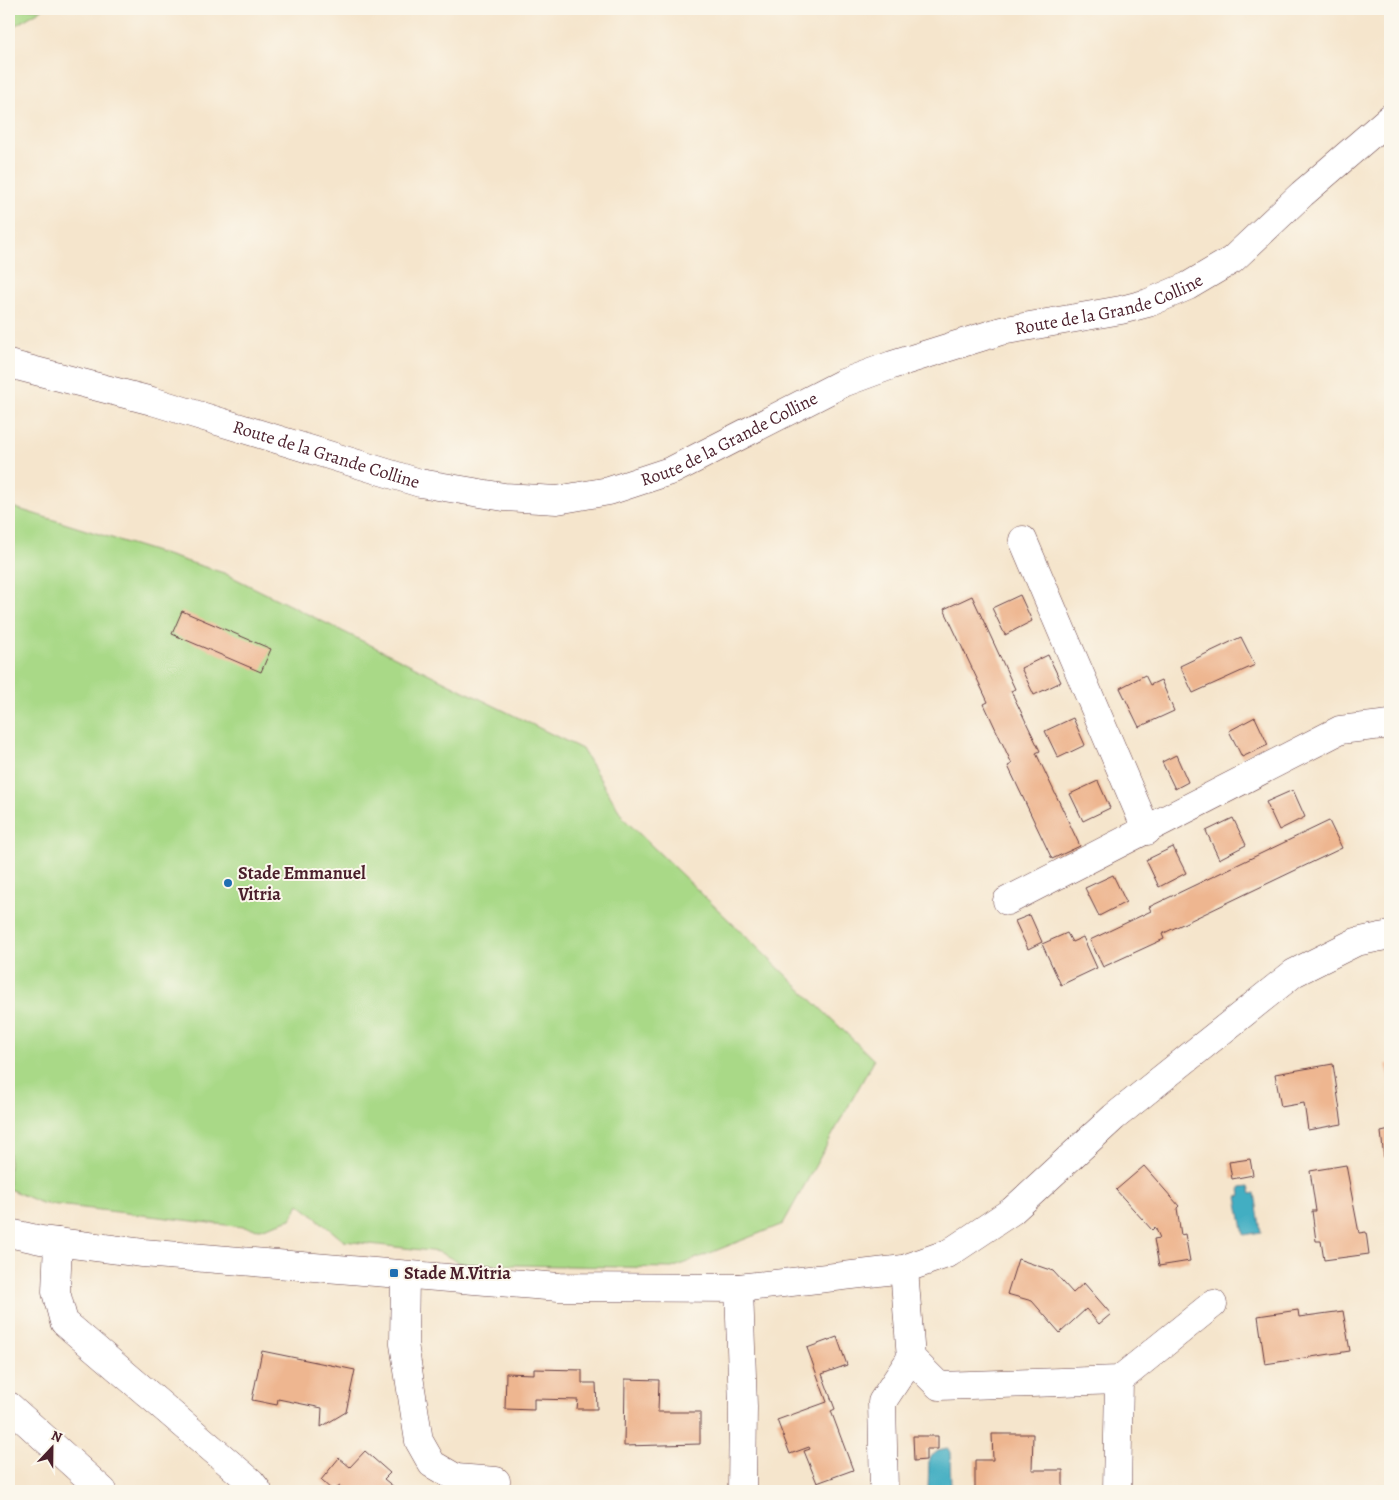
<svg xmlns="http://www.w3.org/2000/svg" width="1399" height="1500" font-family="Alegreya,serif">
<rect width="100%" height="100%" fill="#fbf7ec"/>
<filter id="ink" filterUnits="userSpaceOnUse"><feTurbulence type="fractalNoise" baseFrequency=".02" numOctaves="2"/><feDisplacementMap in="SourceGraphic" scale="10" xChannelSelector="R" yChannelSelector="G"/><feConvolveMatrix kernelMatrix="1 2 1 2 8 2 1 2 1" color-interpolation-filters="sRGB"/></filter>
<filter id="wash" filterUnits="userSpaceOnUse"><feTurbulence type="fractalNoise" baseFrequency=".0096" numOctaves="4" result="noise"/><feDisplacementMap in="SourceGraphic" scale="20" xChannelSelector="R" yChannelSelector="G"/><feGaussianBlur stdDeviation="1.12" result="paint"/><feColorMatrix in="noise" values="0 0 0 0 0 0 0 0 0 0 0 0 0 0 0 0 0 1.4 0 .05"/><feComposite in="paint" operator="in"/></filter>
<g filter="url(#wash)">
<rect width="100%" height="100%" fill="#f5e5cc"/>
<g fill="#a9d987" stroke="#7a7c59">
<path d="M9,9H43L9,29Z"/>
<path d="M9,506L224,573L582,749L624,819L874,1060L783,1224L672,1268L462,1264L439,1252L344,1241L299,1204L291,1219L260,1229L41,1203L9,1189Z"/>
</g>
<g fill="#43aec2" stroke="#466676">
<path d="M1249,1187L1251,1194L1255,1193L1261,1232L1244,1235L1237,1197L1241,1196L1240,1188Z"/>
<path d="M947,1449L950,1451L951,1490L928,1491L929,1458L938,1451Z"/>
</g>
<g id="blocks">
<g fill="#eeb690">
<path d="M1020,595L1032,621L1005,635L992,608Z"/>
<path d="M972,596L1015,689L1011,691L1040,751L1036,753L1080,846L1052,859L1008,766L1012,764L984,704L988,702L944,609Z"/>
<path d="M182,611L271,649L261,672L172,634Z"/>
<path d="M1241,637L1255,665L1193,693L1180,666Z"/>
<path d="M1048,655L1061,682L1034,695L1021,668Z"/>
<path d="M1145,675L1150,685L1161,680L1174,711L1139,727L1120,688Z"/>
<path d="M1255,717L1268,745L1242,757L1229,731Z"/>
<path d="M1073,718L1085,745L1058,758L1045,731Z"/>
<path d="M1176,755L1188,782L1175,789L1162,762Z"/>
<path d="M1098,781L1110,808L1083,821L1070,794Z"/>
<path d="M1293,790L1305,817L1279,830L1266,802Z"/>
<path d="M1233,818L1246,845L1219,859L1206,831Z"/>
<path d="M1329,821L1342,848L1162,934L1164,939L1103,967L1090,940L1151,911L1149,907Z"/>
<path d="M1173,847L1186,873L1159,887L1146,860Z"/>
<path d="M1113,875L1126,902L1099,916L1085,888Z"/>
<path d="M1030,915L1042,942L1028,949L1015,921Z"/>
<path d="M1067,933L1072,942L1083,937L1097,968L1061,985L1042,944Z"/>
<path d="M1333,1064L1342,1124L1308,1130L1304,1103L1281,1107L1275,1074Z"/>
<path d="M1386,1064H1390V1082L1389,1083Z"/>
<path d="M1390,1130V1157L1384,1158L1381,1132Z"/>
<path d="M1250,1159L1253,1175L1232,1179L1229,1162Z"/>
<path d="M1346,1165L1359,1233L1366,1232L1369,1254L1324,1260L1321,1241H1316L1312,1211H1316L1310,1171Z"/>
<path d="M1144,1166L1179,1206L1177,1208L1181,1235L1185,1234L1190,1261L1159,1266L1154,1239L1160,1238L1155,1227L1152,1230L1116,1190Z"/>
<path d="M1018,1259L1053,1271L1073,1293L1084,1283L1111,1314L1099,1324L1086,1309L1060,1333L1032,1301L1007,1294Z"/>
<path d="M1298,1310L1299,1317L1343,1311L1350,1351L1265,1364L1258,1316Z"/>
<path d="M837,1337L847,1365L822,1374L835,1409L831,1411L853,1470L817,1483L804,1451L810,1449L809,1447L790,1454L777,1420L827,1402L807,1348Z"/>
<path d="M262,1351L355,1370L346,1412L321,1427L322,1408L278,1399L277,1405L252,1400Z"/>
<path d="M534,1369L582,1370V1383H596L597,1409H577L578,1400L534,1399V1410L505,1409L506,1373L534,1374Z"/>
<path d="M625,1379L659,1380L658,1412H700V1444L624,1446Z"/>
<path d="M992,1434H1033L1032,1470H1063V1491H975V1460H993Z"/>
<path d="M913,1436H938V1449H926V1460L914,1461Z"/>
<path d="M365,1451L390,1473L384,1479L394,1487L390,1491H346L340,1486L333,1491L321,1480L339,1458L350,1467Z"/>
</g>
</g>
</g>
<g filter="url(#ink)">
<use href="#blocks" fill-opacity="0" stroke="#643d43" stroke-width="1"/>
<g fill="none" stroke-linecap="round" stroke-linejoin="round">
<g stroke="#643d43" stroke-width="29">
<g id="minor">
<path id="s1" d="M9,364L152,401L420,483L504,497L557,500L609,491L673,470L843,383L892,365L1001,331L1121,310L1148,303L1188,286L1232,260L1302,194L1390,118"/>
<path d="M1023,540L1147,831"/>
<path d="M1007,901L1340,730L1390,724"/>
<path d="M9,1233L41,1240L143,1253L559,1287L739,1288L904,1269L949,1253L1012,1211L1114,1117L1294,973L1356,942L1390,935"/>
<path d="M58,1242L56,1292L64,1322L251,1482L258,1491"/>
<path d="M904,1269L911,1358L939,1386L1119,1380L1213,1304"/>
<path d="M405,1275L404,1344L419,1441L432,1464L456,1478L496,1481"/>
<path d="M739,1288L743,1407L742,1491"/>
<path d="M9,1406L103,1491"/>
<path d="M884,1491L882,1402L911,1358"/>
<path d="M1117,1491L1119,1380"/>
</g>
</g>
<use href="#minor" stroke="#fff" stroke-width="28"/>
</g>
</g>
<g fill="#1f6fb2" stroke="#fbf7ec" stroke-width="2">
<circle cx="228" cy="883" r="5"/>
<rect x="389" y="1268" width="10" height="10" rx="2.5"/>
</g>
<g text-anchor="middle" stroke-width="4" stroke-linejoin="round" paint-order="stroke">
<g font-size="18" fill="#4a1f2b" stroke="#fbf7ec">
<text dy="6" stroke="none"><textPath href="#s1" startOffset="1155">Route de la Grande Colline</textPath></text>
<text dy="6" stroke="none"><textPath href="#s1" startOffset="750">Route de la Grande Colline</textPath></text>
<text dy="6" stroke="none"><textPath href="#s1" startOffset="330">Route de la Grande Colline</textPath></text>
</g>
<g font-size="18" font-weight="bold" fill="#4a1f2b" stroke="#fbf7ec" text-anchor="start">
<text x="238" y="879">Stade Emmanuel<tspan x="238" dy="21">Vitria</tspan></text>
<text x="404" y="1279">Stade M.Vitria</text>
</g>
</g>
<rect width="1399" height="1500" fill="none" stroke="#fbf7ec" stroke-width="30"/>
<g transform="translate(52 1448) rotate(22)" stroke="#fbf7ec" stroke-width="4" paint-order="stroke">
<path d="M0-4L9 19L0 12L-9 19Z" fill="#4a1f2b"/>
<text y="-8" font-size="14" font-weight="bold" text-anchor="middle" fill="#4a1f2b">N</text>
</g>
</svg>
